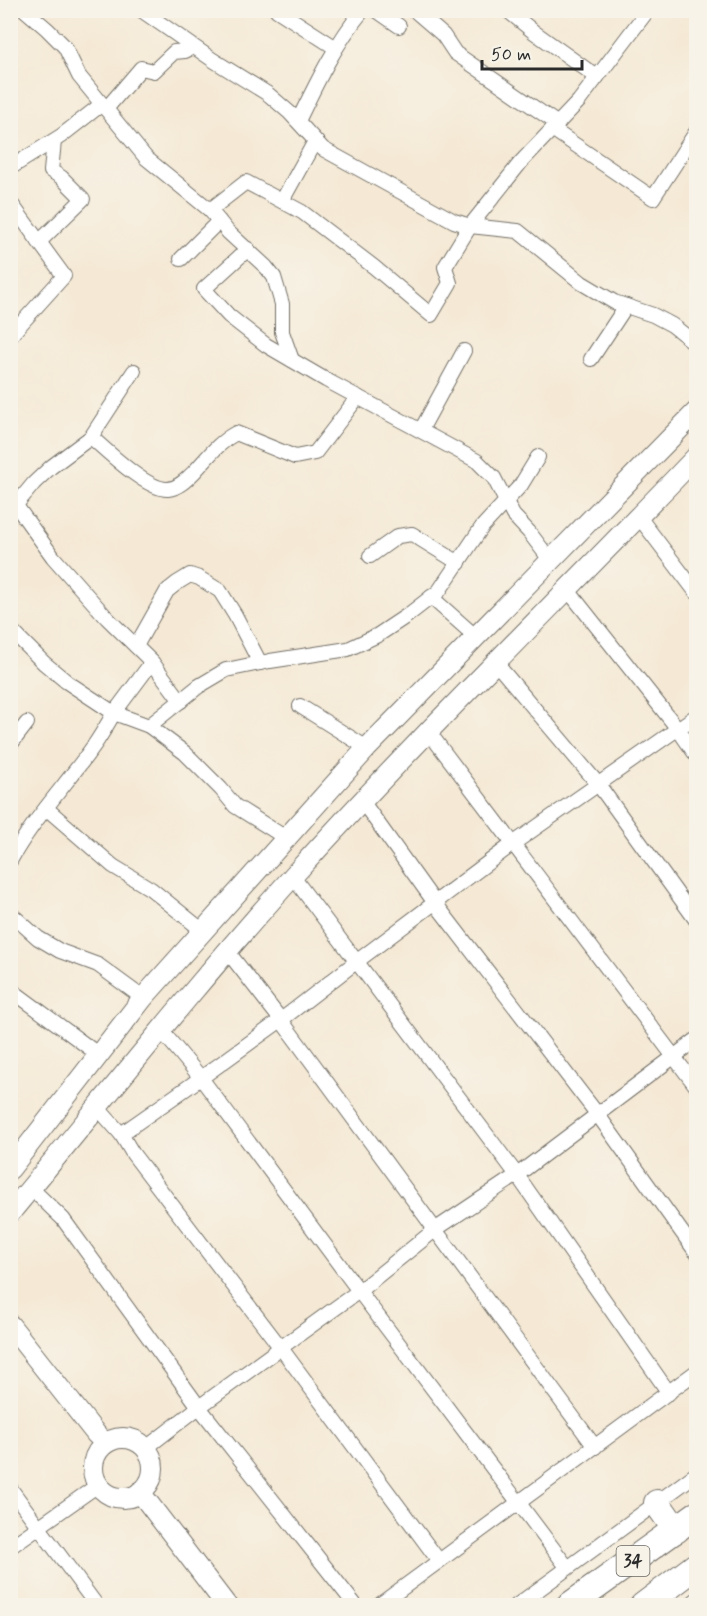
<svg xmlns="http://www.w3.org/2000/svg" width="707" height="1616" font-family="Mynerve,sans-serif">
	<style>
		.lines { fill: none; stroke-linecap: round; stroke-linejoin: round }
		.street-casing { stroke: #726e66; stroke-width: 16 }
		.secondary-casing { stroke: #726e66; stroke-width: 22 }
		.highway-casing { stroke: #726e66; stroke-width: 28 }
		.street { stroke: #fff; stroke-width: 14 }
		.secondary { stroke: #fff; stroke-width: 20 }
		.highway { stroke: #fff; stroke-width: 26 }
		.labels { text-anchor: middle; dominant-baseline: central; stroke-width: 6; stroke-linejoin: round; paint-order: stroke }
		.shield { fill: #f7f3e8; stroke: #686764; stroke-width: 1.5 }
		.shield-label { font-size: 18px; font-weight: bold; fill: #2b2b2b }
	</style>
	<rect width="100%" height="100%" fill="#f7f3e8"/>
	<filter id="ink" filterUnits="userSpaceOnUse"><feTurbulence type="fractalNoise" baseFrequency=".0167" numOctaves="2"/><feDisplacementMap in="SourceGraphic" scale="12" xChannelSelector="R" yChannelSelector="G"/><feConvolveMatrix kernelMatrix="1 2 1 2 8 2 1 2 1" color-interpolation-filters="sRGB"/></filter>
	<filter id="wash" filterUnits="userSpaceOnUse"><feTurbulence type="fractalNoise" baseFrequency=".008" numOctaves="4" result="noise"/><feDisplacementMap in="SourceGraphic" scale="24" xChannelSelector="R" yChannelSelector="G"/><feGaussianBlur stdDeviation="1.35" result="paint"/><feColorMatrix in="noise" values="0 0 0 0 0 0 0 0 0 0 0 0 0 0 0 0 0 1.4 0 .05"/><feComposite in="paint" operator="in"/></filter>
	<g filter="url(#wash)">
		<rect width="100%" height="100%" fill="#f5e9d5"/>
	</g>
	<g filter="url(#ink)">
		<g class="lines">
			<defs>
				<g id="street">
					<path d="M25,10L47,29L65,47L79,76L146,158L210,210L228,232L266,267L274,277L282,304V332L292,360"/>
					<path d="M141,10L213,60L268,94L290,113L323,149L454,221L470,226L518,231L582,283L614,302L653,315L672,325L696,344"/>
					<path d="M277,10L336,48"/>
					<path d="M376,10L399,26"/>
					<path d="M414,10L443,35L455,53L558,124"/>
					<path d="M507,10L534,32L597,77"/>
					<path d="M106,109L141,68L154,71L174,52L185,51L193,47"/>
					<path d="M298,121C317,82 335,44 363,10"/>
					<path d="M552,129L653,198L696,132"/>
					<path d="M10,168L61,136L102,104"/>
					<path d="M282,201L315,141"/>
					<path d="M10,202L64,276L10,336"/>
					<path d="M210,210L246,182L302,212L374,267L431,315L450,283L445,267L470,226L521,162L579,101L648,10"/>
					<path d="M39,242L83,199L61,177L51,171L54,141"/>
					<path d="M248,249L204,289L229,316L266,345L326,380L477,461L494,478L513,515L529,532L551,561"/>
					<path d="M181,259L219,221"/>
					<path d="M591,359L626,306"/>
					<path d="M421,430L464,351"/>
					<path d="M91,437L134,371"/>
					<path d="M12,500L53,557L107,618L152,662L181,701"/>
					<path d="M10,512L34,483L51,467L91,437C107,451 147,490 168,489C179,488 188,478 195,471C208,457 219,442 236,433L295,457L315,453L358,397"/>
					<path d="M639,517L696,592"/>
					<path d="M370,556L398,536L412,534L459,563"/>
					<path d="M567,589L678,729L696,755"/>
					<path d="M431,597L476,637"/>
					<path d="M10,629L44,663L67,682L114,713L152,662"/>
					<path d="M136,646L167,591L177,583L190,575L199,578L220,591L235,615L260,663"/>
					<path d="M495,662L598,784L696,920"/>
					<path d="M300,706L367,748"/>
					<path d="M149,726L185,753L221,789L235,806L286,838"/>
					<path d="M428,731L696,1086"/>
					<path d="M10,745L27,723"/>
					<path d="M362,801L435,903L598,1115L696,1252"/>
					<path d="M46,808L113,866L151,889L203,931"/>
					<path d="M10,861C33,819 67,784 95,744C102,734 108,723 114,713L149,726L199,686L226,670L270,661L348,649L378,635L408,615L439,591L482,527L521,485L538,457"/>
					<path d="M293,877L517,1175L669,1393"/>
					<path d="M10,913L38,938L60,951L98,965L143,998"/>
					<path d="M228,952L281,1020L595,1447"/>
					<path d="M10,989L99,1055"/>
					<path d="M161,1030L201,1078L359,1291L567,1567"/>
					<path d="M97,1107L121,1134L133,1154L281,1348L439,1561"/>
					<path d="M121,1134L201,1078L281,1020L356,962L514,843L696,716"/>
					<path d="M31,1188L63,1219L199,1407L356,1606"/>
					<path d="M146,1448L199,1407L359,1291L436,1229L517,1175L696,1040"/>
					<path d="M10,1488L97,1606"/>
					<path d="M10,1547L98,1485"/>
					<path d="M378,1606L696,1372"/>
					<path d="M516,1606L696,1474"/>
					<path d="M689,1606L696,1600"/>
				</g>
				<g id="secondary">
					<path d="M10,1169L143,998L367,748L696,412"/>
					<path d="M10,1213C104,1100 196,984 294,875C424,731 563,596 696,457"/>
					<path d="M10,1325L96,1434L105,1443"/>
					<circle cx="123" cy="1468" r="30"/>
					<path d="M140,1492L227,1606"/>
				</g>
				<g id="highway">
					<path d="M657,1503L676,1530"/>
					<path d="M569,1606L696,1515"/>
					<path d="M643,1606L696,1566"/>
				</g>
			</defs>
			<use href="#street" class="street-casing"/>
			<use href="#secondary" class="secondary-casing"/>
			<use href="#highway" class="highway-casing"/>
			<use href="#street" class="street"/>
			<use href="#secondary" class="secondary"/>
			<use href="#highway" class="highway"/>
		</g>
	</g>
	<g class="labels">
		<rect class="shield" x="616.5" y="1546" width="33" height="30" rx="4.5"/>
		<g class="shield-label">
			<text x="633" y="1561">34</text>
		</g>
	</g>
	<rect width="707" height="1616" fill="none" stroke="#f7f3e8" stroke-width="36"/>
	<path d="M482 60v9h100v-9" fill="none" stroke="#2b2b2b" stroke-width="3"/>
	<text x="491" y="60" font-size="18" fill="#2b2b2b" stroke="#f7f3e8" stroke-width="4.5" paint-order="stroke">50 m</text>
</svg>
